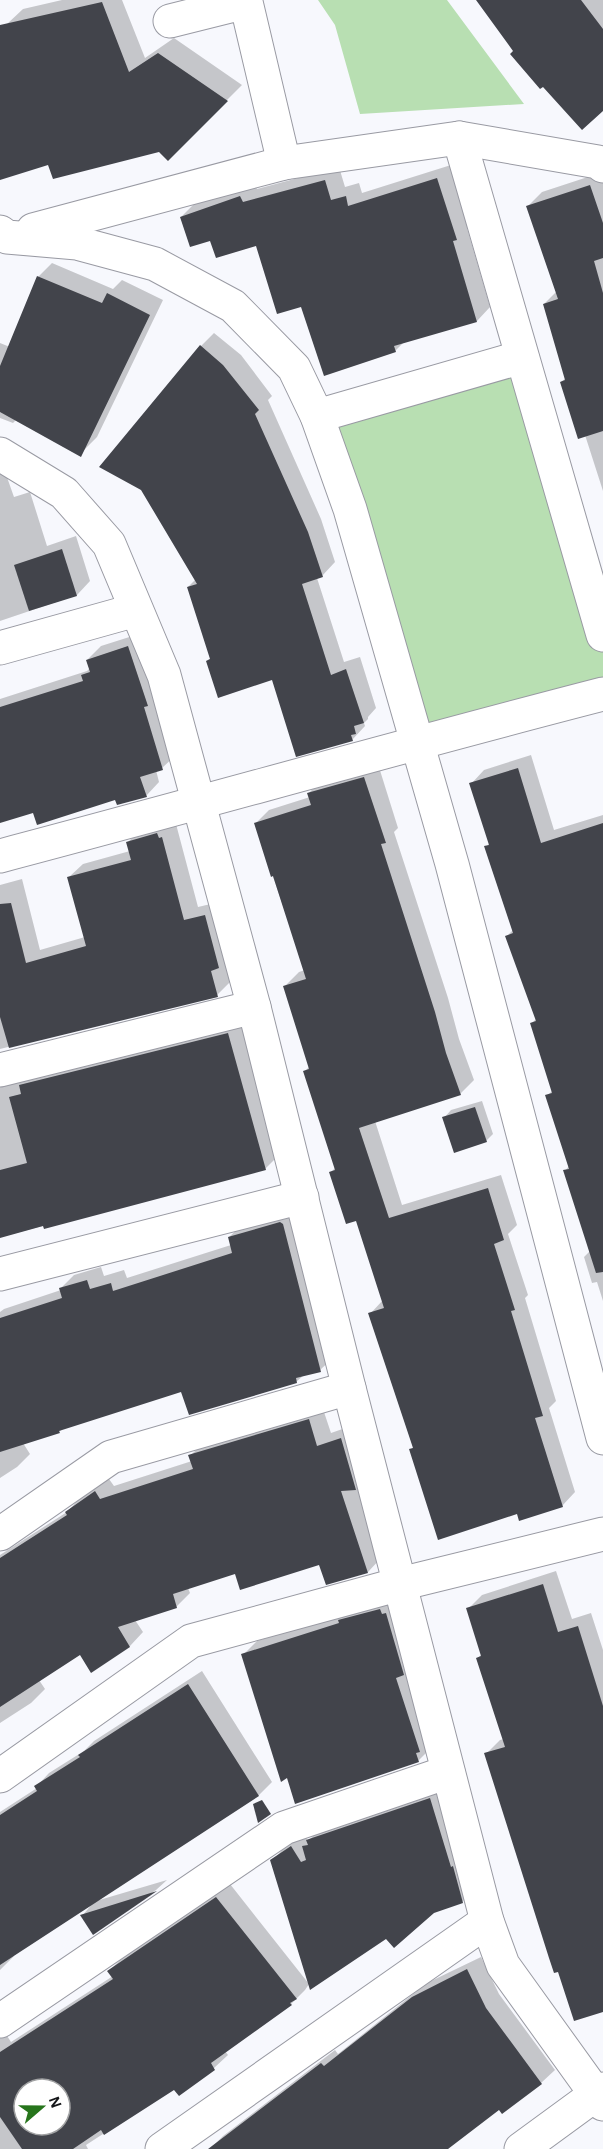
<svg xmlns="http://www.w3.org/2000/svg" width="603" height="2149" font-family="'Alegreya Sans',sans-serif">
	<style>
		.green { fill: #b8dfb2 }
		.shadow { fill: #0003; fill-rule: evenodd }
		.building { fill: #42444b; fill-rule: evenodd }
		.lines { fill: none; stroke-linecap: round; stroke-linejoin: round }
		.minor-casing { stroke: #999aa3; stroke-width: 35 }
		.minor { stroke: #fff; stroke-width: 33 }
	</style>
	<rect width="100%" height="100%" fill="#f7f8fd"/>
	<g class="green">
		<path d="M318,0H447L524,104L360,114L335,25Z"/>
		<path d="M522,357L603,635V694L417,742L317,416Z"/>
	</g>
	<g class="shadow">
		<path d="M62,0H122L145,58L174,38L242,85L168,159L160,150L49,163L0,178V101L7,24L23,9Z"/>
		<path d="M478,0H603V109L515,51Z"/>
		<path d="M451,165L470,225L467,228L490,307L477,321L404,342L395,351L302,305L257,244L211,239L181,217L195,203L254,183L257,189L339,167L345,187L359,183L362,193Z"/>
		<path d="M603,172V491L585,435L561,382L566,378L544,304L557,291L528,206L542,192Z"/>
		<path d="M52,263L113,289L122,280L163,300L97,437L83,451L17,419L13,423L0,418V343L10,347L38,277Z"/>
		<path d="M214,333L241,355L272,396L268,400L321,519L335,562L322,576L317,578L344,662L360,657L376,708L368,717V719L364,723L365,726L352,740L273,678L207,661L211,658L188,587L196,579L201,346Z"/>
		<path d="M3,466L14,497L30,492L47,546L76,536L90,581L77,595L0,621V467Z"/>
		<path d="M142,633L176,755L162,768L156,770L159,782L146,796L116,798L34,811L0,822V699L87,671L90,668L87,660L101,646Z"/>
		<path d="M531,755L554,830L603,815V1301L597,1282L592,1283L584,1257L590,1251L565,1171L569,1166L547,1096L553,1090L532,1023L537,1018L507,936L513,930L486,847L490,843L471,784L484,770Z"/>
		<path d="M378,764L398,828L394,832L448,998L459,1039L474,1080L460,1094L375,1121L402,1205L501,1175L517,1225L508,1234L528,1295L525,1298L556,1401L549,1408L575,1492L562,1506L518,1512L411,1450L414,1446L370,1314L383,1300L357,1219L331,1172L336,1167L305,1071L310,1066L285,986L299,972L305,970L255,824L269,810L310,797L309,793L322,779Z"/>
		<path d="M176,824L198,907L219,902L231,981L217,995L0,1049V885L22,879L40,950L85,937L69,877L83,864L130,851L128,842L142,828Z"/>
		<path d="M242,1020L279,1155L265,1169L0,1237V1069Z"/>
		<path d="M482,1101L493,1134L486,1141L444,1118L451,1110Z"/>
		<path d="M294,1209L334,1357L320,1370L304,1375L296,1382L182,1390L63,1428L59,1432L23,1443L30,1454L17,1467L0,1478V1312L4,1309L61,1290L60,1289L74,1275L101,1267L104,1276L124,1270L127,1278L231,1245L229,1237L243,1224Z"/>
		<path d="M322,1406L331,1433L354,1425L368,1472L357,1483L381,1558L368,1572L320,1563L236,1572L188,1588L190,1593L176,1607L135,1620L143,1632L130,1646L92,1670L81,1653L39,1680L45,1689L31,1703L0,1723V1555L67,1512L80,1498L109,1479L114,1486L192,1461L190,1456L204,1442Z"/>
		<path d="M556,1571L572,1619L591,1613L603,1650V1956L486,1754L500,1740L504,1739L478,1658L482,1654L468,1609L482,1595Z"/>
		<path d="M394,1596L432,1747L418,1761L243,1655L257,1641Z"/>
		<path d="M202,1671L272,1782L259,1795L96,1901L167,1880L156,1890L93,1933L82,1916L93,1903L13,1954L14,1956L0,1970V1812L37,1788L36,1787L49,1773L84,1751L94,1741Z"/>
		<path d="M442,1786L475,1889L462,1902L434,1911L386,1937L272,1861L284,1848L304,1834L308,1841L321,1828Z"/>
		<path d="M230,1884L309,1984L305,1990L291,2004L225,2051L228,2055L214,2068L179,2094L174,2088L86,2145L88,2149H0V2025L11,2042L113,1976L109,1971L123,1957ZM24,2089H60V2125H24Z"/>
		<path d="M481,1957L499,1994L555,2070L541,2083L499,2108L445,2149H210L223,2136L335,2050L338,2054L427,1983Z"/>
	</g>
	<g class="building">
		<path d="M476,0H581L603,29V111L582,130L543,87L540,89L510,54L513,51Z"/>
		<path d="M102,2L129,72L158,53L228,101L168,161L159,152L53,179L48,165L0,180V25Z"/>
		<path d="M437,178L457,240L453,241L477,322L394,346L396,352L324,376L301,307L277,314L256,246L216,258L210,241L190,247L180,217L240,196L243,202L325,180L331,200L346,196L348,206Z"/>
		<path d="M590,185L603,223V258L594,261L603,293V431L578,439L560,382L565,380L543,304L558,299L526,206Z"/>
		<path d="M37,276L102,303L107,293L150,315L81,457L0,412V366Z"/>
		<path d="M200,345L223,365L259,410L255,414L308,532L323,577L302,584L331,675L346,669L364,723L354,726L356,734L351,735L353,741L296,757L272,680L218,698L206,661L210,659L187,587L197,584L141,490L99,467Z"/>
		<path d="M62,549L77,596L29,611L14,565Z"/>
		<path d="M128,646L148,706L144,707L163,770L140,777L147,797L117,805L115,800L37,825L33,813L0,823V707L83,681L81,675L90,672L86,660Z"/>
		<path d="M518,768L541,843L603,823V1272L596,1273L563,1170L569,1169L545,1095L552,1093L530,1023L536,1021L505,936L513,933L484,846L489,845L469,783Z"/>
		<path d="M364,777L386,843L381,844L435,1012L446,1053L461,1095L359,1128L389,1218L488,1188L504,1240L494,1244L515,1310L511,1311L543,1416L535,1418L563,1507L519,1521L517,1514L438,1540L409,1449L413,1448L368,1313L384,1308L356,1221L346,1224L329,1172L335,1170L303,1071L309,1069L283,986L306,979L273,876L271,877L254,823L311,805L307,793Z"/>
		<path d="M157,833L159,838L162,837L184,920L205,915L219,968L211,971L218,997L9,1048L0,1017V904L11,903L26,963L86,946L67,877L131,860L126,842Z"/>
		<path d="M228,1033L266,1170L44,1229L43,1226L0,1238V1170L27,1163L9,1097L21,1094L19,1085Z"/>
		<path d="M475,1107L487,1142L454,1153L442,1117Z"/>
		<path d="M280,1222L283,1224L321,1372L296,1378L297,1383L189,1415L181,1392L59,1431L60,1433L0,1452V1318L62,1298L59,1288L87,1280L90,1289L111,1283L113,1291L232,1253L228,1237Z"/>
		<path d="M309,1419L317,1446L341,1438L356,1490L341,1491L368,1573L326,1585L319,1565L240,1590L235,1574L173,1594L177,1608L118,1627L130,1647L91,1673L80,1655L0,1707V1558L67,1515L65,1512L95,1491L100,1499L193,1469L188,1455Z"/>
		<path d="M543,1584L558,1632L578,1626L603,1706V2012L574,2021L558,1972L554,1973L549,1958L484,1753L505,1747L476,1658L481,1656L466,1608Z"/>
		<path d="M380,1609L382,1614L386,1613L404,1675L396,1678L420,1752L416,1753L419,1762L295,1804L287,1778L281,1782L241,1654L339,1623L338,1620Z"/>
		<path d="M188,1684L259,1796L0,1965V1815L37,1791L34,1786L80,1757L78,1755Z"/>
		<path d="M430,1798L451,1867L453,1866L463,1903L434,1913L394,1948L386,1939L310,1990L270,1860L291,1846L301,1862L306,1860L302,1846L308,1845L306,1840Z"/>
		<path d="M262,1800L271,1814L258,1823L253,1804Z"/>
		<path d="M157,1891L93,1935L80,1915Z"/>
		<path d="M216,1897L297,1999L290,2003L292,2005L211,2063L215,2070L179,2096L174,2090L104,2135L101,2130L73,2149H22L0,2117V2052L113,1979L107,1971ZM24,2089H60V2125H24Z"/>
		<path d="M467,1969L486,2008L542,2084L502,2114L499,2110L448,2149H208L321,2063L324,2066L412,1997Z"/>
	</g>
	<g class="lines">
		<defs>
			<g id="minor">
				<path d="M170,21L246,2L284,163"/>
				<path d="M459,138L603,635"/>
				<path d="M33,230L284,163L459,138L598,162L603,166"/>
				<path d="M0,232L7,237L77,243L155,264L233,306L294,368L317,416L350,509L452,864L603,1438"/>
				<path d="M317,416L522,357"/>
				<path d="M0,454L64,493L109,544L164,675L254,1007L349,1388L487,1921L503,1965L603,2104"/>
				<path d="M0,648L136,610"/>
				<path d="M0,856C201,803 401,746 603,694"/>
				<path d="M0,1070L254,1007"/>
				<path d="M0,1274L302,1197"/>
				<path d="M0,1534L111,1457L349,1388"/>
				<path d="M0,1776L191,1641L400,1584L603,1534"/>
				<path d="M0,2021L284,1828L448,1772"/>
				<path d="M162,2149L487,1921"/>
				<path d="M521,2149L603,2089"/>
			</g>
		</defs>
		<use href="#minor" class="minor-casing"/>
		<use href="#minor" class="minor"/>
	</g>
	<g transform="translate(42 2107) rotate(70)"><circle r="28" fill="#ffffff" stroke="#a1a2a3" stroke-width="1.5"/>
	<path d="M0-4.5L10 22L0 15L-10 22Z" fill="#27751c"/>
	<text y="-9" font-size="16" font-weight="bold" text-anchor="middle" fill="#151619">N</text>
	</g>
</svg>
